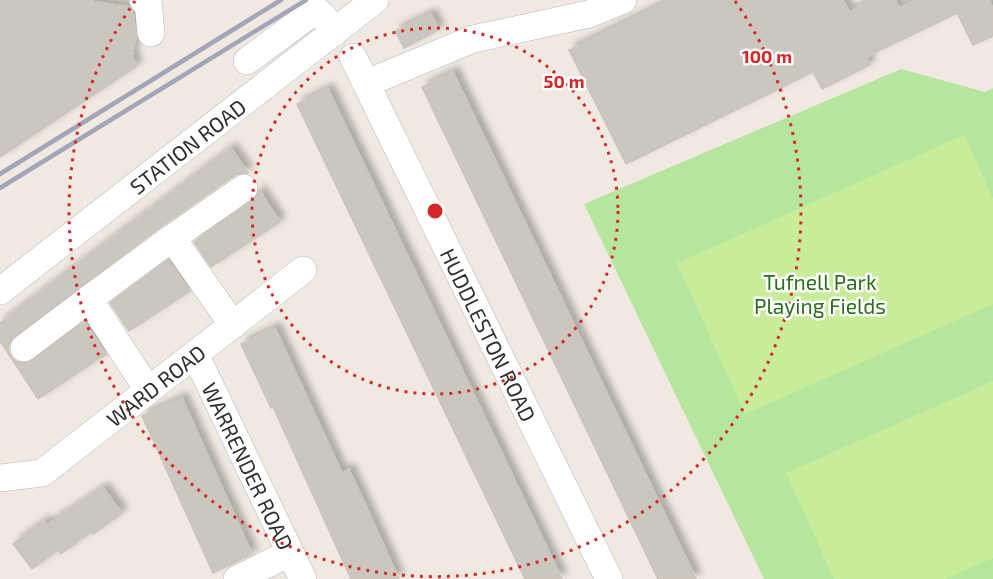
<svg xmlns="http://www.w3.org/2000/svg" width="993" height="579" font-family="'Exo 2',sans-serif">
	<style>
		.green { fill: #b6e59e }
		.pitch { fill: #c9ec9a }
		.building { fill: #cbc7bf; stroke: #cbc5ba; stroke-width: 1.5; filter: url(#shadow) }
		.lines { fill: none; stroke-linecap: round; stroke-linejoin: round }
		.minor-casing { stroke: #b4b7c1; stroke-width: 28 }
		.minor { stroke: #fff; stroke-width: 27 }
		.rail { stroke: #a3a6b8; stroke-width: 4.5 }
		.ring { fill: none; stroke: #d62828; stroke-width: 3; stroke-dasharray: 3 6 }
		.labels { text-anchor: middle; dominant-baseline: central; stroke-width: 5; stroke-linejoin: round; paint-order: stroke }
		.street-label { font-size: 21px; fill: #2e2e2e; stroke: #fff }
		.park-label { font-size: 21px; fill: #2c6e1b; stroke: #fff }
		.centre { fill: #d62828; stroke: #fff; stroke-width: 3 }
		.ring-label { font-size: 18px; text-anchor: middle; font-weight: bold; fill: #d62828; stroke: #fff; stroke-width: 5; stroke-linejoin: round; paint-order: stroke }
	</style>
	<defs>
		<filter id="shadow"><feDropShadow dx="5.5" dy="-5.5" stdDeviation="3" flood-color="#0004"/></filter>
	</defs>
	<rect width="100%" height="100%" fill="#efe9e1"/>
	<path class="green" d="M901,69L985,92L993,88V579H764L584,204Z"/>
	<g class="pitch">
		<path d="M964,135L993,199V304L745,414L677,263Z"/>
		<path d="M993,381V558L945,579H834L786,473Z"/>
	</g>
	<g class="building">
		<path d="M0,0H83L129,7L133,12L136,36L132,56L137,66L0,157Z"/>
		<path d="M671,0H843L849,12L871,0H895L899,8L916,0H989L993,9V36L973,45L957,13L866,57L870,65L822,89L813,72L626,164L569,50Z"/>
		<path d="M431,14L439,30L404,48L395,31Z"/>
		<path d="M453,72L696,579H658L422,87Z"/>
		<path d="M328,89L562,579H525L297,104Z"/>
		<path d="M231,148L248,173L235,175L163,225L10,341L8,349L11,357L17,362L26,363L85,322L106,354L38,399L0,341V323Z"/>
		<path d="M259,190L280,222L211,267L194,242L253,201Z"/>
		<path d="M168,260L190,291L129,331L110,303Z"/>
		<path d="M275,328L342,473L349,469L399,579H351L273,407L271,408L241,344Z"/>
		<path d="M182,398L252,554L213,573L142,416Z"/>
		<path d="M103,488L122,513L93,534L91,532L61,554L58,550L32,569L13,544L44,521L47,525Z"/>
	</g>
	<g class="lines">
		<defs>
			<g id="minor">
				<path d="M143,0L148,1L151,33"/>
				<path id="s1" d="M353,57L609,579"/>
				<path d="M247,61L316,10L324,17L334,33"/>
				<path d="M367,83L473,39L589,14L623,0"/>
				<path id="s2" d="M0,291L375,0"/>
				<path d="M89,299L172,238"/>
				<path d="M233,325L172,238L244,188"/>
				<path d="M24,348L89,299L148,390"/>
				<path id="s3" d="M195,354L303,579"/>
				<path id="s4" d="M0,478L42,473L303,270"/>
				<path d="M237,579L290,553"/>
			</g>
		</defs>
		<use href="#minor" class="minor-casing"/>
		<use href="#minor" class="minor"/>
		<g class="rail">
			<path d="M0,174L281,0"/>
			<path d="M0,188L306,0"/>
		</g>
	</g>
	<g class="ring">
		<circle cx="435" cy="211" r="183"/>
		<path d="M735 1A366 366 0 1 1 135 1"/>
	</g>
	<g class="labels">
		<g class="street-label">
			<text stroke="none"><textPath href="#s2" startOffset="237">STATION ROAD</textPath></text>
			<text stroke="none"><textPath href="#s1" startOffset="309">HUDDLESTON ROAD</textPath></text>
			<text stroke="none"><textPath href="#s4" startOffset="186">WARD ROAD</textPath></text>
			<text stroke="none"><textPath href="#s3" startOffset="124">WARRENDER ROAD</textPath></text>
		</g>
		<g class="park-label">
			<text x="820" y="281">Tufnell Park<tspan x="820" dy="24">Playing Fields</tspan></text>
		</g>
	</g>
	<circle cx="435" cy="211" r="9" class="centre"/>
	<g class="ring-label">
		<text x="767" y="63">100 m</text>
		<text x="564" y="88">50 m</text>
	</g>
</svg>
